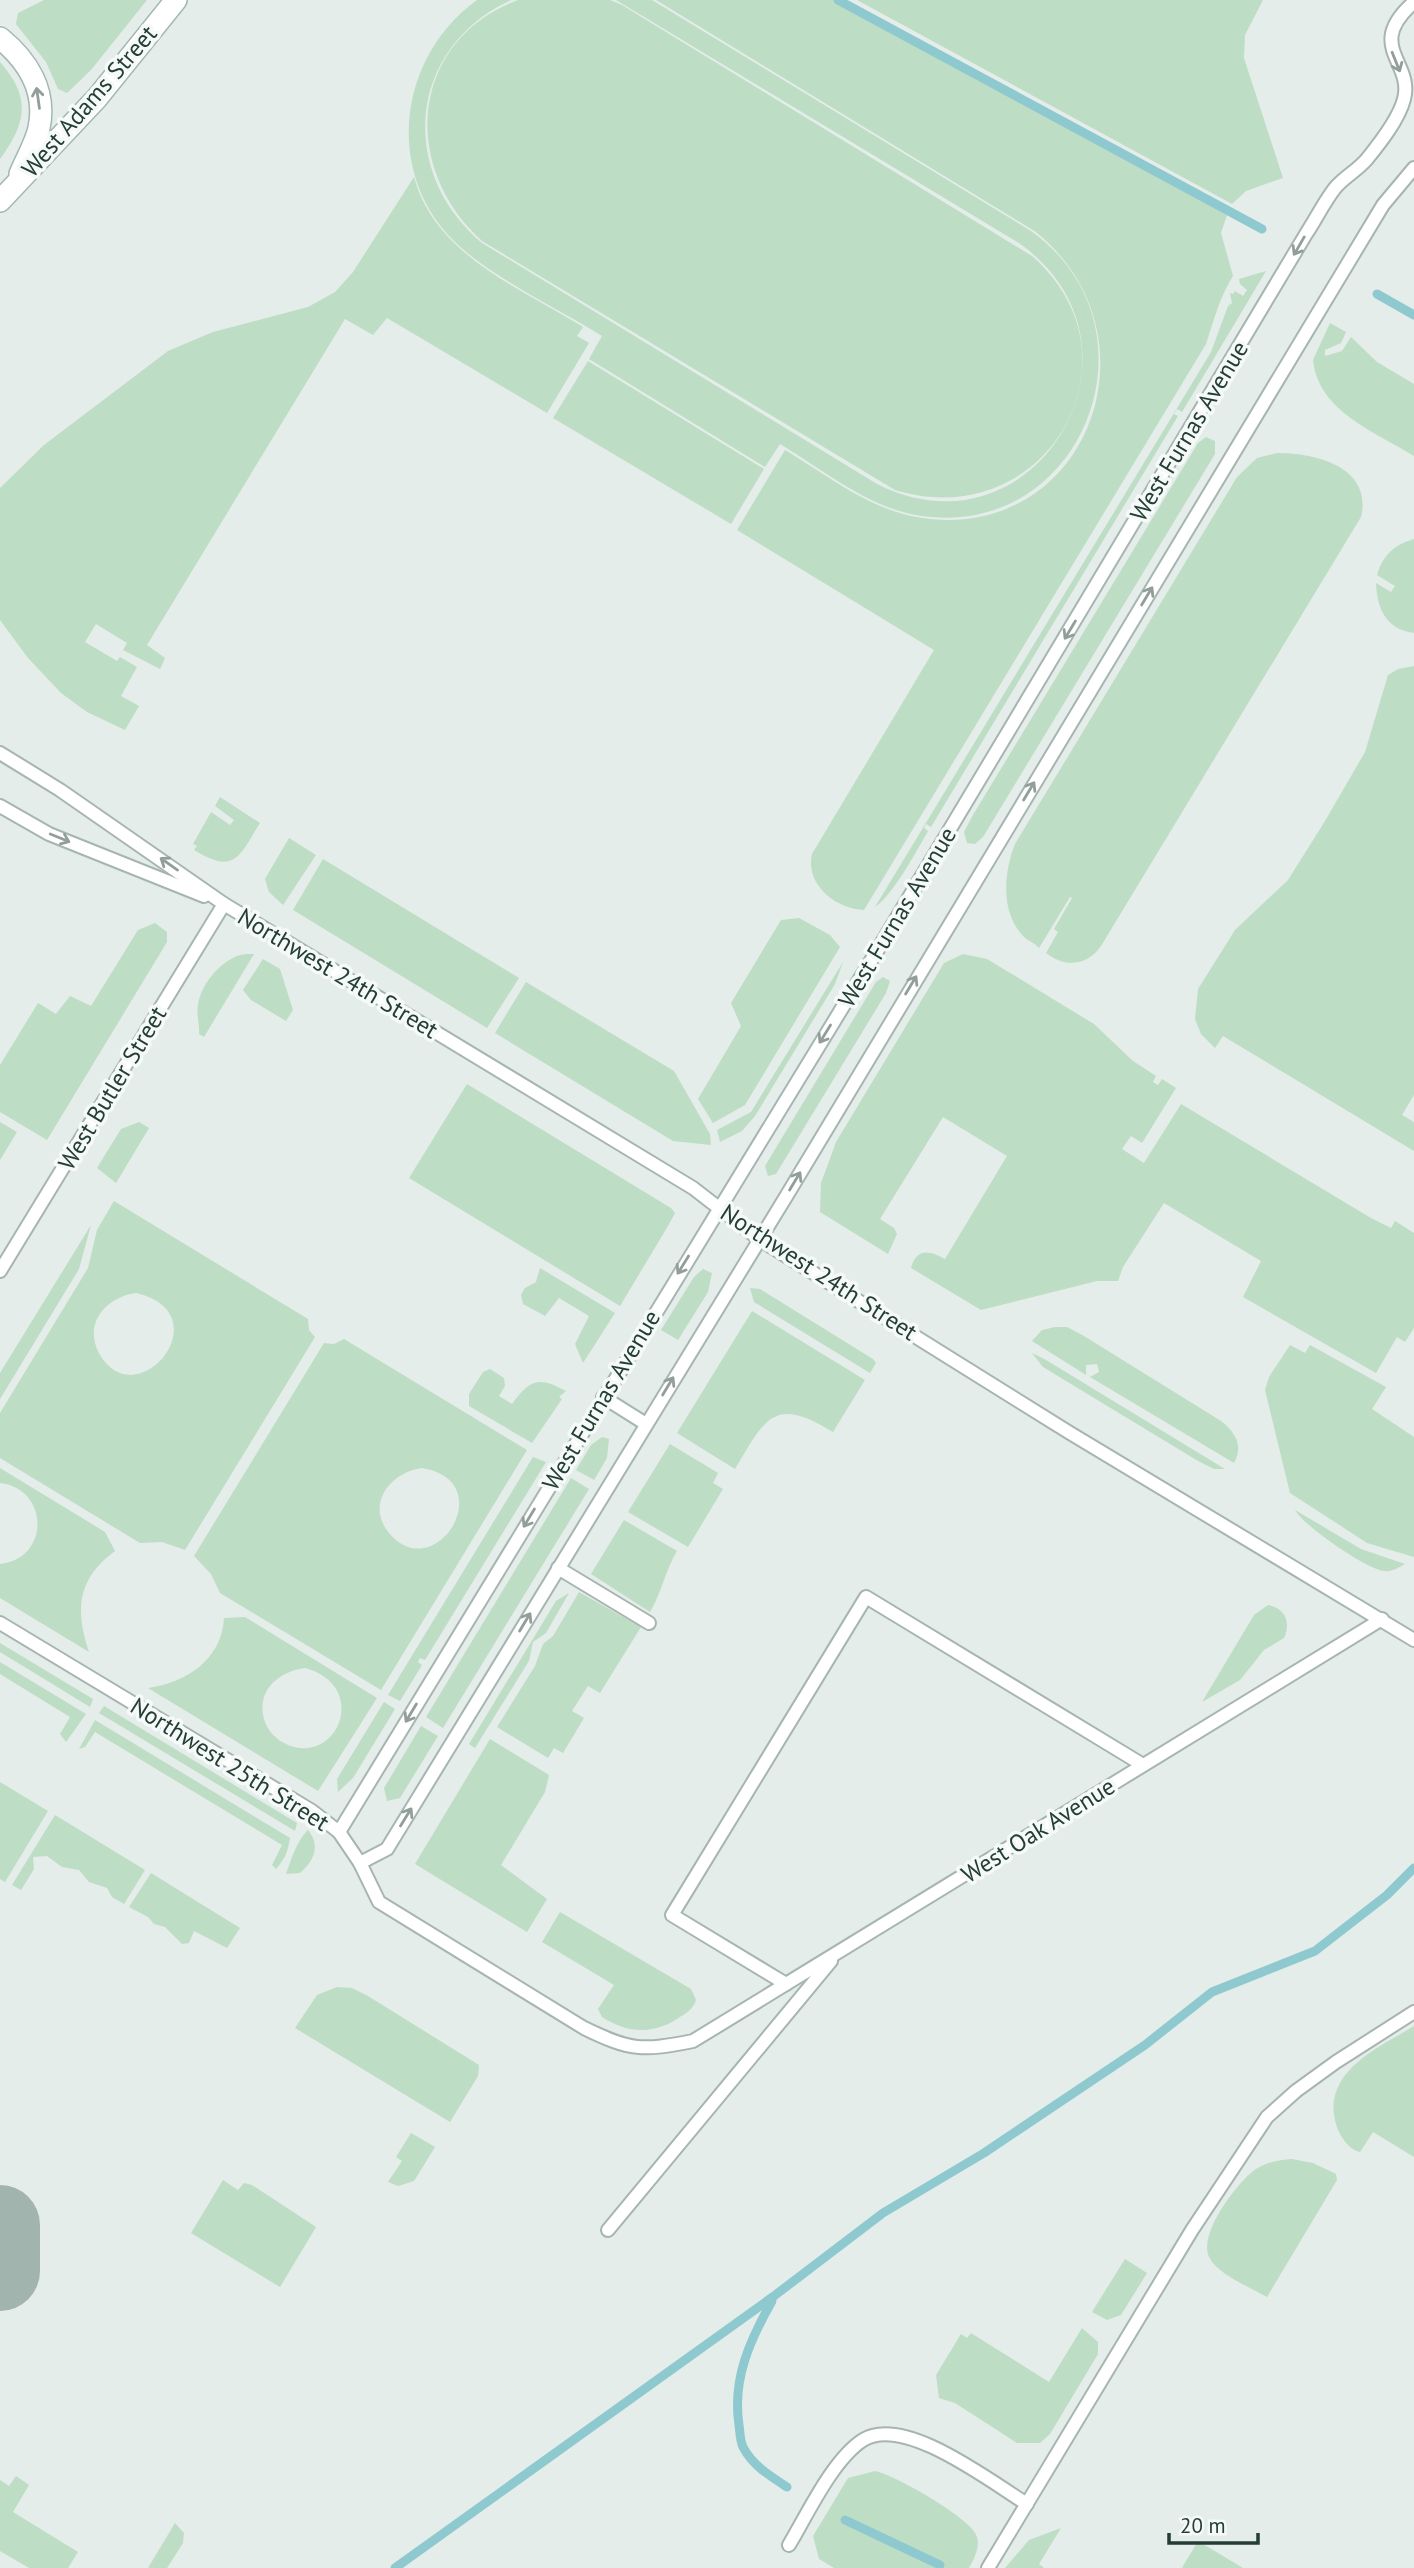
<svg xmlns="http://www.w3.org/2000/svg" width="1414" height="2568" font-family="'PT Sans',sans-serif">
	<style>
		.green { fill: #beddc5; fill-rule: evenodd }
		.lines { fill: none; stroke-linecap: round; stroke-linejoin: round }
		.stream { stroke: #8ec9d0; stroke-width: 9 }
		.taxiway { stroke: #a1b4ad; stroke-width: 80 }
		.service-casing { stroke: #a7b5b0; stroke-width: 16 }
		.secondary-casing { stroke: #a3b8b0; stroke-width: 24 }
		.service { stroke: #fff; stroke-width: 12 }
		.secondary { stroke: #fff; stroke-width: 21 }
		.oneway { stroke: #929e9a }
		.labels { text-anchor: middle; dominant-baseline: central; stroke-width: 7; stroke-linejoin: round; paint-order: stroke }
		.street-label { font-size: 24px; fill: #243e36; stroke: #f5f9f7 }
	</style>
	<rect width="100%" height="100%" fill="#e4ede9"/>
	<g class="green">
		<path d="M44,0H147L91,70L67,93L58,89L46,62L16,24L18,13Z"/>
		<path d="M477,0H511C408,47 397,172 482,243L877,484C1035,564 1165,347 1019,243L616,0H652L1031,231C1167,328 1082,544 916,515C866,506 822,469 780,444L765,467L589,359L602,336C559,309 489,276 454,241C384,172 398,57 477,0Z"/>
		<path d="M518,0H610L622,5L1032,256C1149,358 1045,536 895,490L482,241C400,168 409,40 518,0Z"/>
		<path d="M656,0H838L1227,215L1221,233L1233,276C1220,296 1214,320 1206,344L864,910C835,909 805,884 812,854L934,650L737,530L785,450C827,475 871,511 922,518C1088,542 1164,336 1036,232Z"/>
		<path d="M857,0H1263L1245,35L1244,58L1283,178L1246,191L1232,204Z"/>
		<path d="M0,62C31,97 27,122 0,159Z"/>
		<path d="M414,177C435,255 520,288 583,327L577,336L589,343L547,413L387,318L373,335L345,319L147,645L165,658L160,669L123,650L127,643L96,624L85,642L117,661L120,657L137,667L121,696L139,706L125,730L87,712L61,693L28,658L0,620V488L44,445L168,351L213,332L308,307L335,292L353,272Z"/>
		<path d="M1266,271L1182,412L1177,409L1174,414L1178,416L931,827L926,824L924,828L928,831C919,847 891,898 875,907L1211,352L1228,306L1232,303L1230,293L1233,294L1235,291L1243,296L1247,290L1240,284L1239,279Z"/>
		<path d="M1330,323L1346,332L1341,343L1325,350V356L1342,351L1351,337L1377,362L1414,384V456C1375,432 1318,411 1313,360Z"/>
		<path d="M588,361L764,469L731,524L553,418Z"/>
		<path d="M1206,437L1215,441V454L983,837L975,844L967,843L964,832L973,815L1198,443Z"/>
		<path d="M1277,453C1316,453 1373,467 1361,517L1101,946C1087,966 1065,968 1046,953L1058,932L1054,929L1072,898L1070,897L1039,948C1034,942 1028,941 1023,936C1000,911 1004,872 1015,844L1237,477L1257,458Z"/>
		<path d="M1414,539V633C1386,629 1377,609 1376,583L1391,592L1395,586L1377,575C1382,556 1395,544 1414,539Z"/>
		<path d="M1414,666V1095L1402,1115L1414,1122V1151L1223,1036L1215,1048L1201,1034L1195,1019L1198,989L1235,930L1288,880L1325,821L1365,752L1388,675L1398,669Z"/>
		<path d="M220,797L260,823C239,857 235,875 194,850L197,846L193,844L211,812L230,825L234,820L215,806Z"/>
		<path d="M289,838L316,855L283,905L269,892L265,879Z"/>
		<path d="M323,859L519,978L487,1028L293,910Z"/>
		<path d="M799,918L830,935L840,947L745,1105L713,1123L698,1099L741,1026L731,1003L781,920Z"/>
		<path d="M155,923L167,932V942L47,1140L0,1112V1065L38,1003L56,1014L70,996L91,1006L138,930Z"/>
		<path d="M246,954H254L204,1037L199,1034C200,1024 196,1015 198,1005C201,983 224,956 246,954Z"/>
		<path d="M963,954L987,959L1094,1024L1133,1061L1156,1076L1153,1082L1158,1085L1162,1079L1176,1088L1142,1143L1131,1136L1122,1149L1144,1163L1181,1104L1371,1218L1391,1228L1395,1221L1414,1233V1328L1405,1342L1397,1337L1376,1373L1243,1297L1261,1261L1164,1203L1123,1267L1118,1281H1097L981,1310L911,1268C917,1247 930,1251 945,1259L1007,1156L943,1117L880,1219L894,1228L897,1234L888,1254L820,1212L821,1183L836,1142L944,963Z"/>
		<path d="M263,959L280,969L293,1010L286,1021L251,1000L243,990Z"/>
		<path d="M843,962L835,984L755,1116L742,1131L720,1142L717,1130L751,1112Z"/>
		<path d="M883,977L890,981L886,993L776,1174L768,1176L765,1166L876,982Z"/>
		<path d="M526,982L674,1071L710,1134L711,1145L673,1141L495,1033Z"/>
		<path d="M467,1084L671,1208L675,1213L668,1226L620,1306L409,1178Z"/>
		<path d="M0,1122L17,1132L0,1160Z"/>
		<path d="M139,1122L149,1128L116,1183L97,1168L121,1129Z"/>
		<path d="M114,1201L308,1319L309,1330L315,1337L185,1550L162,1542L140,1543L0,1458V1413L88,1268L97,1230ZM136,1293C223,1313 138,1418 100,1355C82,1324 106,1297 136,1293Z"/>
		<path d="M91,1225L79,1269L0,1399V1373Z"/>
		<path d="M540,1268L615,1313L583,1363L575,1344L589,1316L559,1298L545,1316L523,1304L521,1295L525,1288L536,1282Z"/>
		<path d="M703,1269L712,1273L708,1292L678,1340L661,1330L694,1277Z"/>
		<path d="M750,1288L760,1289L873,1359L876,1363L870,1373L754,1302Z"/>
		<path d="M752,1311L865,1380L833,1432C774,1396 766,1417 735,1469L677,1433Z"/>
		<path d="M1055,1327H1067L1084,1336L1221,1421C1235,1432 1244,1446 1234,1463L1090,1377L1099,1372L1097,1364L1086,1365V1375L1032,1341L1042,1330Z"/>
		<path d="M344,1339L527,1450L381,1690L220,1593L211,1574L194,1556L324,1343L334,1344ZM422,1468C502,1481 435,1588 389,1533C365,1504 391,1472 422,1468Z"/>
		<path d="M1290,1345L1305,1353L1310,1345L1386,1387L1372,1409L1414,1437V1557L1367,1543L1290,1493L1265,1390L1269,1377Z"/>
		<path d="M1032,1353L1046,1360L1225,1469H1214L1198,1461L1043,1367Z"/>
		<path d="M490,1369L504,1378L505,1386L499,1396L512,1404C530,1379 539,1376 566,1391L559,1397L562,1399L532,1443L469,1406V1394L483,1372Z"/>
		<path d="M602,1437L609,1439L607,1458L594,1480L576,1470L591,1445Z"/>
		<path d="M670,1444L718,1473L713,1483L723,1489L688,1547L628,1512Z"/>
		<path d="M533,1457L546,1462L425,1660L420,1658L418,1662L422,1665L400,1701L388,1695Z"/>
		<path d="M0,1468L105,1532L115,1551C77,1579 75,1610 89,1652L0,1598V1564C50,1559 50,1489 0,1483Z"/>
		<path d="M571,1478L589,1489L443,1728L426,1717Z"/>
		<path d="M1295,1510L1361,1549L1405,1564C1398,1568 1392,1572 1384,1571C1366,1569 1304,1526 1295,1510Z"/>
		<path d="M624,1520L677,1551C665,1571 662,1592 650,1612L591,1574Z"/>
		<path d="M579,1592L641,1627L600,1693L588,1686L572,1711L584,1718L563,1753L554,1748L548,1758L497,1727L535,1666L543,1644L553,1636Z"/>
		<path d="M569,1593L546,1633L533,1642L529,1661L475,1748L469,1744L556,1601Z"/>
		<path d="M1268,1605C1286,1608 1291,1623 1284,1638L1264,1650L1240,1680L1202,1702L1254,1615Z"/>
		<path d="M245,1617L377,1698L318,1791L148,1688C185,1683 222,1660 224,1618ZM305,1668C372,1686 336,1770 284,1743C274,1738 267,1729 264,1719C256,1690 280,1671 305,1668Z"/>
		<path d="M0,1643L93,1699L90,1707L0,1652Z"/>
		<path d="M0,1662L86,1714L66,1742L60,1734L70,1717L0,1674Z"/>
		<path d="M384,1702L395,1709L353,1778L338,1792L337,1779Z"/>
		<path d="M104,1706L297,1823L295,1831L99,1713Z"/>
		<path d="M95,1720L290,1838C288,1851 285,1859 276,1869L272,1865L282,1845L95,1732L85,1747L79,1749Z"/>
		<path d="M421,1726L438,1736L400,1798L387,1801L384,1788Z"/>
		<path d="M490,1739L549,1775L545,1792L501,1865L547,1899L527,1932L415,1864Z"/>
		<path d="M0,1782L48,1811L5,1882L0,1879Z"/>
		<path d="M55,1815L145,1870L124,1904L112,1897L107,1888L89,1882L79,1870L62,1867L47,1856L33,1857L34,1869L21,1890L12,1885Z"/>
		<path d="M308,1830C321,1846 314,1861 300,1873L286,1874C291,1860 297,1840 308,1830Z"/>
		<path d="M151,1873L240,1928L227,1948L194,1931L189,1943L182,1944L165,1927L154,1924L148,1917L129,1907Z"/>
		<path d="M560,1912L691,1989L696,2000C693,2010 686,2013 677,2019C651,2035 627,2033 602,2017L598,2009L614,1985L542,1942Z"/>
		<path d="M337,1987L352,1988L368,1996L479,2065L478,2076L450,2122L295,2028L317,1995Z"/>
		<path d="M1414,2026V2157L1373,2132L1360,2152C1348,2149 1339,2135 1336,2124C1321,2072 1378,2048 1414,2026Z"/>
		<path d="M411,2133L435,2147L414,2181L398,2186L388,2182L402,2161L396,2157Z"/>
		<path d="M1292,2159L1313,2163L1336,2174L1337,2180L1267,2297C1250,2287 1218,2275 1209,2257C1198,2234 1237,2182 1256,2169C1267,2162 1279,2160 1292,2159Z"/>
		<path d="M223,2180L238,2190L244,2183L252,2185L316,2227L280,2287L191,2233Z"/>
		<path d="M1125,2259L1147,2273L1121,2315L1107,2320L1092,2312Z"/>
		<path d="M1082,2328L1098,2342V2354L1050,2434L1040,2443H1017L955,2403L939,2398L936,2375L961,2334L967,2338L971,2333L1049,2382Z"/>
		<path d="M875,2471C893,2474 973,2519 977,2537C980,2548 974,2559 969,2568H834L819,2559L813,2536L848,2478Z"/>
		<path d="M16,2476L29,2485L13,2512L78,2552L68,2568H29L0,2551V2480L9,2486Z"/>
		<path d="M175,2523L184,2533L183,2543L167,2568H148Z"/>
		<path d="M1061,2528L1039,2564L1044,2568H1005L1029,2540Z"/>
		<path d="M1198,2541L1243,2568H1182Z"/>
	</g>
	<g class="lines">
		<g class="stream">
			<path d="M838,0L1262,229"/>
			<path d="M1377,294L1414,315"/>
			<path d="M772,2301C750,2340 732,2379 739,2425C740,2432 740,2441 743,2447C752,2465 770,2476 787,2487"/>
			<path d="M845,2520L940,2565"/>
			<path d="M395,2568L774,2296L883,2213L984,2153L1145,2045L1212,1992L1315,1951L1387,1895L1414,1868"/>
		</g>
		<path class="taxiway" d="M0,2225V2271"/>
		<defs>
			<g id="service">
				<path d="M0,753L60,790L224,904L693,1188L759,1239L1070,1433L1414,1640"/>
				<path d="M0,806L49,834L204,896"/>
				<path d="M0,1271L224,904"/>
				<path d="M603,1397L646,1424"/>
				<path d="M558,1568L649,1623"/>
				<path d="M0,1623L312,1811L339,1832L360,1863L379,1902L584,2028C631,2051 642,2051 693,2041L1382,1619"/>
				<path d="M339,1832L880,946L1306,234C1316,219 1324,202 1335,188C1344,177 1358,170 1367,159C1380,143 1399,119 1404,99C1414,62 1364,46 1414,2"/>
				<path d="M360,1863L387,1849L787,1195L1383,205L1414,168"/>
				<path d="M786,1984L672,1915L866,1597L1143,1765"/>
				<path d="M608,2230L831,1961"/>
				<path d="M789,2545C807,2515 833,2459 863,2440C904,2414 991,2482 1027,2504"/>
				<path d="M988,2568L1192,2230L1267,2117L1296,2091L1336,2062L1414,2012"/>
			</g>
			<g id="secondary">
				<path d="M0,38C27,60 47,90 39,128C36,143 26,159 20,174"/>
				<path d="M0,201L97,98L176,0"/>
			</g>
		</defs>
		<use href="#service" class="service-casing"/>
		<use href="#secondary" class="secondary-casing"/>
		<use href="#service" class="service"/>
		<use href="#secondary" class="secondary"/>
	</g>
	<defs><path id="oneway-shaft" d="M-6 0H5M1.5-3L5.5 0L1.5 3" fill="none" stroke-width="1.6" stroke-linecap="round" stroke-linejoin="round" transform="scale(1.75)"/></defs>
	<g class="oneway">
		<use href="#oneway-shaft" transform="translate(1396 62) rotate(68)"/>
		<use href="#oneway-shaft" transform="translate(38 98) rotate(-98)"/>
		<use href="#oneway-shaft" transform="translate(1299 246) rotate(120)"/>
		<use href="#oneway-shaft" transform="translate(1147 596) rotate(-59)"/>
		<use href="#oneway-shaft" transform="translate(1070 630) rotate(121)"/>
		<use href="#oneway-shaft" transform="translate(1029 791) rotate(-59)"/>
		<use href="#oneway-shaft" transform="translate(60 838) rotate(22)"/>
		<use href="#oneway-shaft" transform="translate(169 864) rotate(-145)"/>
		<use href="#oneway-shaft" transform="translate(911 985) rotate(-59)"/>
		<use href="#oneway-shaft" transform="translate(825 1034) rotate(122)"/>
		<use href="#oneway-shaft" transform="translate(795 1181) rotate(-59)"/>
		<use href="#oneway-shaft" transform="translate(683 1265) rotate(122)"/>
		<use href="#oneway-shaft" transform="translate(668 1386) rotate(-59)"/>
		<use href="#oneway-shaft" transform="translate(529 1518) rotate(121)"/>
		<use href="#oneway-shaft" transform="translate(525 1622) rotate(-59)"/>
		<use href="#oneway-shaft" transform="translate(411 1713) rotate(121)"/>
		<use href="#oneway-shaft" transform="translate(406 1817) rotate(-58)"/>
	</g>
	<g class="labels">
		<g class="street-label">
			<text transform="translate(89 101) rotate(-49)">West Adams Street</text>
			<text transform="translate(1189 431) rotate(-59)">West Furnas Avenue</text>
			<text transform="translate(897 917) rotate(-59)">West Furnas Avenue</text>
			<text transform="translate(338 973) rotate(31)">Northwest 24th Street</text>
			<text transform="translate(112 1088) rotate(-59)">West Butler Street</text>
			<text transform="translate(819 1272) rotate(33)">Northwest 24th Street</text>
			<text transform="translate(601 1400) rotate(-59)">West Furnas Avenue</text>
			<text transform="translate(230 1764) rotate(32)">Northwest 25th Street</text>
			<text transform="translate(1038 1830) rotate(-32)">West Oak Avenue</text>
		</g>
	</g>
	<path d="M1169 2533v10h89v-10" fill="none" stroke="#243e36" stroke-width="3.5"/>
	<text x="1180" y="2533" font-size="21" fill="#243e36" stroke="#f5f9f7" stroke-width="5" paint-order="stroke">20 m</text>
</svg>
